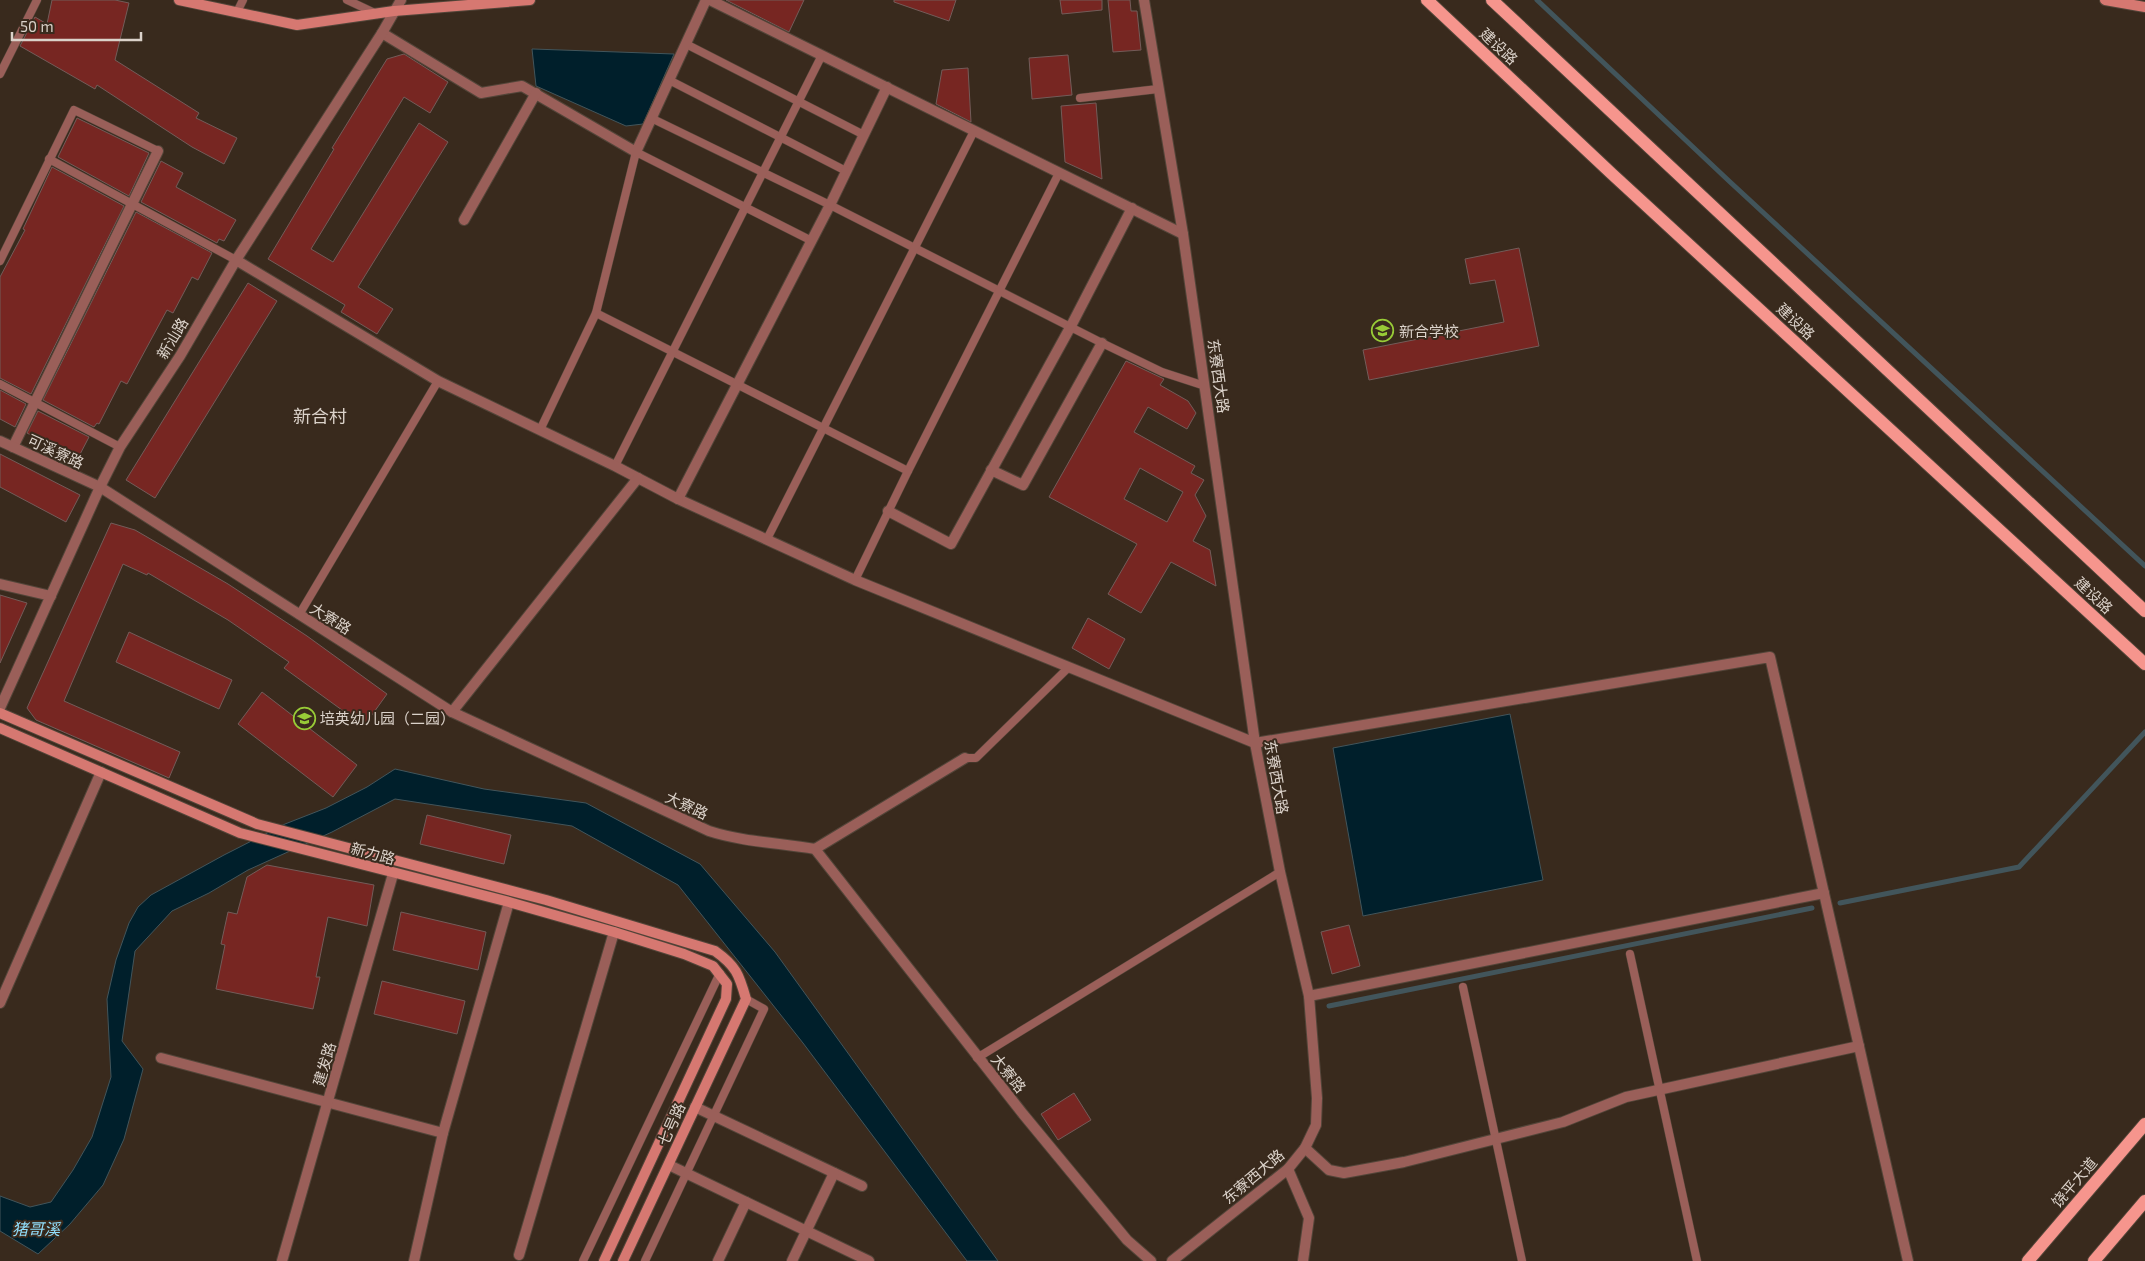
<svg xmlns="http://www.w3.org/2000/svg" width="2145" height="1261" font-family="'Exo 2','Noto Sans SC',sans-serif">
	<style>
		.water { fill: #001f2b; stroke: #42555b }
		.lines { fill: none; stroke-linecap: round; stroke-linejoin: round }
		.stream { stroke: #42555b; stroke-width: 5 }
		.building { fill: #772622; stroke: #735c59; fill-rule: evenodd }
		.service-casing { stroke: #534539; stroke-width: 9 }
		.minor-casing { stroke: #534539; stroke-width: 12 }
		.tertiary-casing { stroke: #534539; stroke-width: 12 }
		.secondary-casing { stroke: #534539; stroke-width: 12 }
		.primary-casing { stroke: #534539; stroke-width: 14 }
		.service { stroke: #9a5f59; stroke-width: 8 }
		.minor { stroke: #9a5f59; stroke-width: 10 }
		.tertiary { stroke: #9a5f59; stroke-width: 10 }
		.secondary { stroke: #d67871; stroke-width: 10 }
		.primary { stroke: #f6958d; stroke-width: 12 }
		.labels { text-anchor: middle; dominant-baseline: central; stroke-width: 4; stroke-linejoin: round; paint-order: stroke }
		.street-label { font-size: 15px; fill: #dbd2ca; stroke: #392a1d }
		.poi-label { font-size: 15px; fill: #dbd2ca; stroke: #392a1d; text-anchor: start }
		.water-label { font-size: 16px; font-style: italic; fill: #91defb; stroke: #392a1d }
		.quarter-label { font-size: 18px; fill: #dbd2ca; stroke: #392a1d }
	</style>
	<rect width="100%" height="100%" fill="#392a1d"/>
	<g class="water">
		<path d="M532,49H533L674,54L643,124L626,126L536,86Z"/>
		<path d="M1510,714L1543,880L1363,916L1333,748Z"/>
		<path d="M395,769L484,789L586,803L700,864L775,952L998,1261H967L803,1043L678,885L572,826L395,799L332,832L248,870L209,893L172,911L135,951L122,1041L143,1069L124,1139L103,1185L70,1224L38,1254L0,1231V1196L30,1207L51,1202L73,1170L92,1137L111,1077L107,999L116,960L129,923L138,907L151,895L224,855L285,824L326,808L367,787Z"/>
	</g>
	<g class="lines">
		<g class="stream">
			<path d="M1537,0L1729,181L2145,566"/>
			<path d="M1840,903L2019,867L2145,732"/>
			<path d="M1329,1006L1812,908"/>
		</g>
	</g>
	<g class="building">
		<path d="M52,0H115L129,3L115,60L199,113L196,118L237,138L224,164L192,147L97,85L95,89L20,46L35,17L47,24Z"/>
		<path d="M726,0H804L789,32Z"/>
		<path d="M894,0H956L949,21L894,2Z"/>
		<path d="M1060,0H1102V10L1062,14Z"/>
		<path d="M1108,0H1130L1131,11H1137L1141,50L1113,52Z"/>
		<path d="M404,54L448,82L430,113L404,97L311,249L333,262L419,123L448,142L358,287L393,309L377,334L341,312L345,305L268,259L334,149L332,148L387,59Z"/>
		<path d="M1068,55L1072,95L1032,99L1029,58Z"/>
		<path d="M968,68L971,122L936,104L942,70Z"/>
		<path d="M1096,103L1102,179L1065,162L1061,106Z"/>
		<path d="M77,118L149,153L129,196L58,157Z"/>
		<path d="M161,161L183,173L176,187L236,220L224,241L219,239L217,243L141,202Z"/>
		<path d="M52,167L124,206L31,394L0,378V277L25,230L23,229Z"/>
		<path d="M136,212L212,253L198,280L192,277L173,313L167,310L127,384L121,381L99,424L97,423L94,427L43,400Z"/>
		<path d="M1519,248L1539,346L1369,380L1363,350L1504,322L1495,280L1470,284L1465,259Z"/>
		<path d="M248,283L277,301L155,498L126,480Z"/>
		<path d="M1126,361L1164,379L1160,385L1188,401L1196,413L1187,429L1148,407L1134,432L1195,466L1191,473L1204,480L1195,495L1206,516L1193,541L1210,550L1216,586L1171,562L1141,613L1108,594L1137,544L1049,497ZM1140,468L1183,492L1167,522L1124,499Z"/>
		<path d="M0,390L26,404L15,427L0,419Z"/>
		<path d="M38,411L89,437L77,460L27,433Z"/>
		<path d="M0,454L80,495L66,522L0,487Z"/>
		<path d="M111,523L135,530L228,584L307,636L387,694L364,726L284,668L289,662L228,620L148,573L147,575L123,564L64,701L180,752L169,778L36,720L27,708Z"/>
		<path d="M0,595L27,603L0,663Z"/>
		<path d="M1088,618L1125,639L1109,669L1072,648Z"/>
		<path d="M129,632L232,680L219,709L116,662Z"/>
		<path d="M262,692L357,765L333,797L238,724Z"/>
		<path d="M427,815L511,835L504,864L420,844Z"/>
		<path d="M267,865L374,885L367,926L328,917L316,977H320L313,1009L216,989L225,945L221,944L228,912L237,914L247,877Z"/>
		<path d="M401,912L486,932L478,970L393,950Z"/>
		<path d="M1349,925L1360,966L1332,974L1321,932Z"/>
		<path d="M382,981L465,1001L457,1034L374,1014Z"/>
		<path d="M1074,1093L1091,1120L1058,1140L1041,1114Z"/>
	</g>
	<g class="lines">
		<defs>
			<g id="service">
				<path d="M347,0L377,14"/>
				<path d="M237,12L243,0"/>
				<path d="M686,44L864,135"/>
				<path d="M0,74L37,0"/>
				<path d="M669,80L846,171"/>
				<path d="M1080,98L1158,89"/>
				<path d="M651,118L830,205L1102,343L1162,372L1205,386"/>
				<path d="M49,159L236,260"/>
				<path d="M0,261L74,110L158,151"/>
				<path d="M596,313L908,471"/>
				<path d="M0,384L120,447"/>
				<path d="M540,430L596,313L636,152L812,241"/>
				<path d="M615,466L822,55"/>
				<path d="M767,539L974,131"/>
				<path d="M855,580L908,471L1059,173"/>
				<path d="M299,615L438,381"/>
				<path d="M965,758H976L1069,667"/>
				<path d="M1630,954L1697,1261"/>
				<path d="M1463,987L1522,1261"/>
				<path d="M977,1058L1280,872"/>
				<path d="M583,1261L720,973"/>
				<path d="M645,1261L764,1009L746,999"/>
			</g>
			<g id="minor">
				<path d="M710,0L1183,234"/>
				<path d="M382,33L481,93L522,86L636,152L706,0"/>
				<path d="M887,87L830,205L678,499L855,580L1255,743L1770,657L1908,1261"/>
				<path d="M464,220L536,93"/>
				<path d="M236,260L438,381L615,466L678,499"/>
				<path d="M13,447L158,151"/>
				<path d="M991,470L1023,485L1102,343"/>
				<path d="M888,511L951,544L1071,326L1132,208"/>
				<path d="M452,712L638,478"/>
				<path d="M815,849L965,758"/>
				<path d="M1309,996L1824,893"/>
				<path d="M0,1003L101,772"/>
				<path d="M161,1058L443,1133"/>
				<path d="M695,1107L862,1186"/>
				<path d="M1305,1148L1329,1170L1344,1173L1404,1162L1563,1122L1626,1097L1859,1046"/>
				<path d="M1288,1169L1309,1218L1303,1261"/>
				<path d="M519,1255L614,932"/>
				<path d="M414,1261L443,1133L509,902"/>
				<path d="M718,1261L746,1202"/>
				<path d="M792,1261L834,1173"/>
			</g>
			<g id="tertiary">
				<path d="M1144,0L1183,234L1255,743L1280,872L1309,996L1317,1098L1316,1125L1305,1148L1288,1169L1172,1261"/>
				<path d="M0,441L100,487L452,712L709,831C743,842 780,843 815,849L1023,1114L1127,1240L1151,1261"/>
				<path d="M0,584L51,596"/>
				<path d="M0,708L100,487L120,447L180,356L236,260L382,33L401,0"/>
				<path d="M669,1165L869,1261"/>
				<path d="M282,1261L393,874"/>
			</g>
			<g id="secondary">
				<path d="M179,0L297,25L394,11L530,0"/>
				<path d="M2105,0L2145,7"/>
				<path d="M0,713L257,824L546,900L715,951C736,966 739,974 746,999L623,1261"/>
				<path d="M0,728L240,833L509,902L614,932L684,954L713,966L727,984L726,999L604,1261"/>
			</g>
			<g id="primary">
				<path d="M1427,0L1612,174L2145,664"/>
				<path d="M1492,0L2145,611"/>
				<path d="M2028,1261L2145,1124"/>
				<path d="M2094,1261L2145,1201"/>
			</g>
		</defs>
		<use href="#service" class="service-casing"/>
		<use href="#minor" class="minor-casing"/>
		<use href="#tertiary" class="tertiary-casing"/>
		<use href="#secondary" class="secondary-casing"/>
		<use href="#primary" class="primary-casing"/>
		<use href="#service" class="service"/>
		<use href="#minor" class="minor"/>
		<use href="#tertiary" class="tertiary"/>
		<use href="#secondary" class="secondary"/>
		<use href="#primary" class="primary"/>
	</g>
	<defs>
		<symbol id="school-ring" viewBox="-11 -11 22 22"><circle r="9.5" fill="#392a1d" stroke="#98cb37" stroke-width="1.5"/><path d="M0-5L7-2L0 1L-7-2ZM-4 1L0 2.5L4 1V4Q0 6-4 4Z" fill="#98cb37"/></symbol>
	</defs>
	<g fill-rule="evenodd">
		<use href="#school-ring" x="1370" y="318" width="25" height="25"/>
		<use href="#school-ring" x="292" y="706" width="25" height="25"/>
	</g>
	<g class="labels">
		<g class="street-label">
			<text transform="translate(1499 46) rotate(43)">建设路</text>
			<text transform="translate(1796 321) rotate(43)">建设路</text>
			<text transform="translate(172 338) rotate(-59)">新汕路</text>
			<text transform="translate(1219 376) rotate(82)">东寮西大路</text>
			<text transform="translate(56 451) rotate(25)">可溪寮路</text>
			<text transform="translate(2094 595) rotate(43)">建设路</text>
			<text transform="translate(331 618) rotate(32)">大寮路</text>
			<text transform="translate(1277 777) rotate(80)">东寮西大路</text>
			<text transform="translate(687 805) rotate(25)">大寮路</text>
			<text transform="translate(373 853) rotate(15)">新力路</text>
			<text transform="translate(324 1064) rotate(-74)">建发路</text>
			<text transform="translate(1009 1073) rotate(51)">大寮路</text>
			<text transform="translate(671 1124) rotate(-66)">七号路</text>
			<text transform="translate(1253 1176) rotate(-40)">东寮西大路</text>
			<text transform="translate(2074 1182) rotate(-49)">饶平大道</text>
		</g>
		<g class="poi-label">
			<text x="1399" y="331">新合学校</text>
			<text x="320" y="718">培英幼儿园（二园）</text>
		</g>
		<g class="water-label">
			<text x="36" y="1228">猪哥溪</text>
		</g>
		<g class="quarter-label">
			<text x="320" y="416">新合村</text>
		</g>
	</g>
	<path d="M12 32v8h129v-8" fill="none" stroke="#dbd2ca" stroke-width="2.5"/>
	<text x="20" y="32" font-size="15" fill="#dbd2ca" stroke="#392a1d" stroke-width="4" paint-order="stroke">50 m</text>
</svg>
